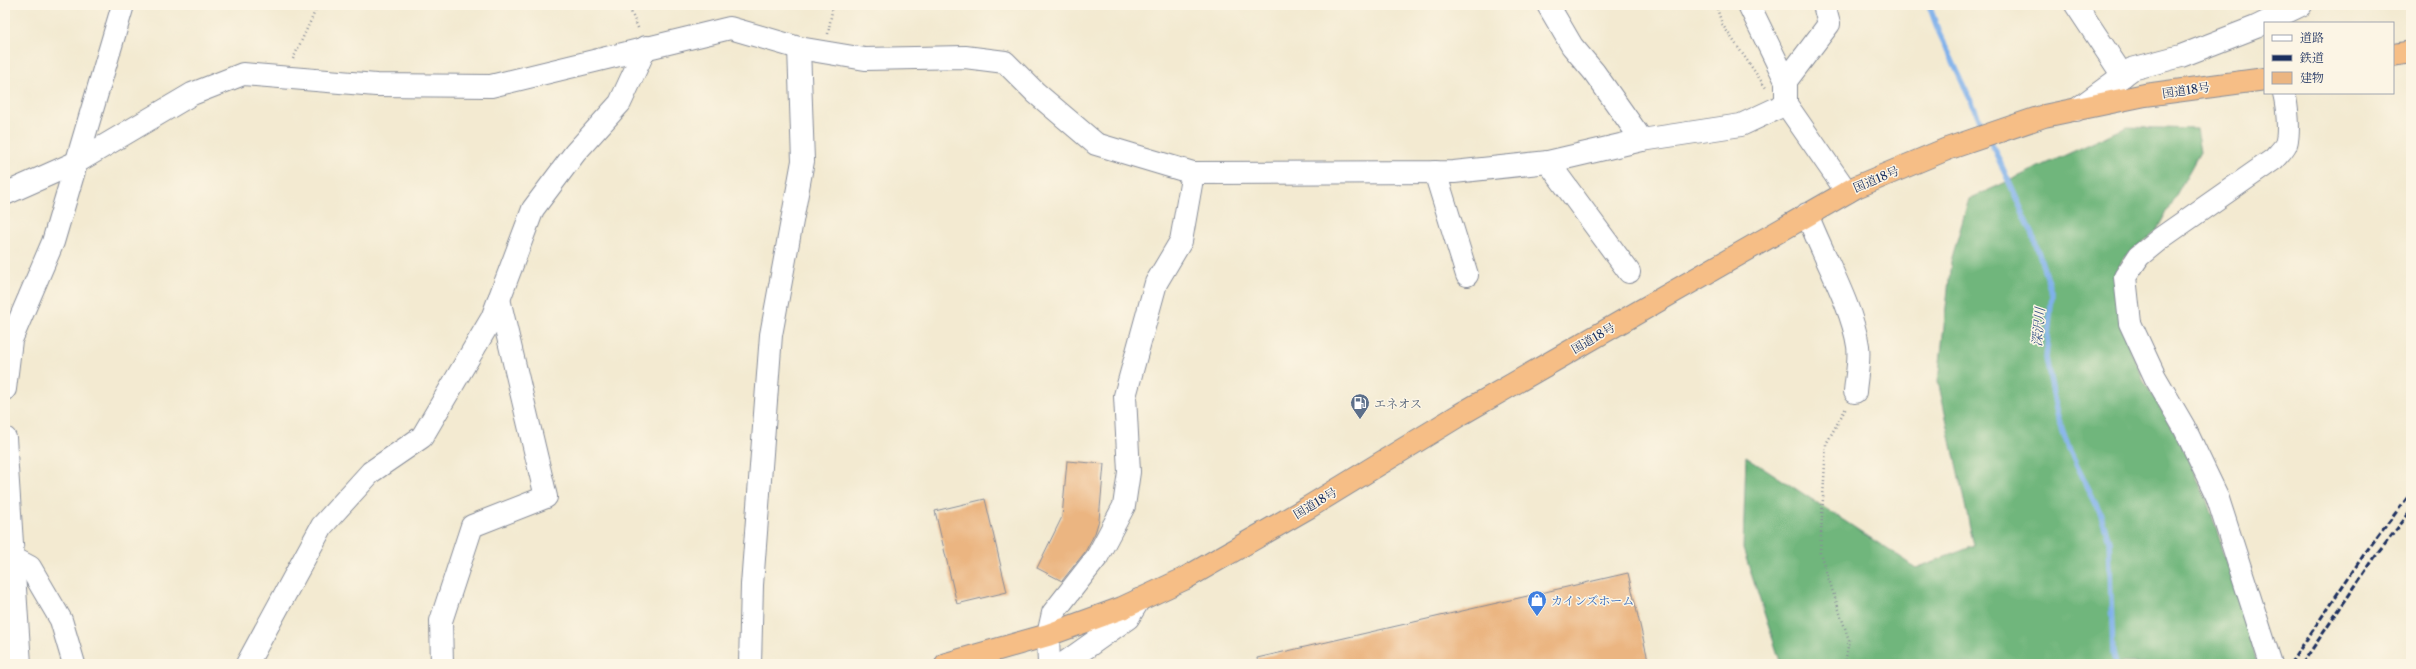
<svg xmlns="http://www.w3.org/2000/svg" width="2416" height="669" font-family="'Libre Caslon Text','Noto Serif JP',serif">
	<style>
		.forest { fill: #6fb67b; stroke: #45726c }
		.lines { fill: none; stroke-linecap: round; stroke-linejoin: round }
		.stream { stroke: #7fb1eb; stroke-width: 5.5 }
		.building { fill: #ebb581 }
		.minor-casing { stroke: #878c98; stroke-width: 24 }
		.highway-casing { stroke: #878c98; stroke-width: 24 }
		.path { stroke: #878c98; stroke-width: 2.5; stroke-dasharray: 1 3; stroke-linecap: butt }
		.minor { stroke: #fff; stroke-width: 22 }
		.highway { stroke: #f6be86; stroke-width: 22 }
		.rail { stroke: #1b2f5e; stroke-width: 3; stroke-dasharray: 6 3; stroke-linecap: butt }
		.labels { text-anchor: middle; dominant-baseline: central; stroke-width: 3; stroke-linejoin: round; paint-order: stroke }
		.street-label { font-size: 12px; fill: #1b2f5e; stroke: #fcf5e5 }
		.service-label { font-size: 12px; fill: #4e5e75; stroke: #fcf5e5; text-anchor: start }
		.shop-label { font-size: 12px; fill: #366cbe; stroke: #fcf5e5; text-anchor: start }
		.water-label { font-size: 13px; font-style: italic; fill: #395688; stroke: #fcf5e5 }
	</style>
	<rect width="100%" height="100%" fill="#fcf5e5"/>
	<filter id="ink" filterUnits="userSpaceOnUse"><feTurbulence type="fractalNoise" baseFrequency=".025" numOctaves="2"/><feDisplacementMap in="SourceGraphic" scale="8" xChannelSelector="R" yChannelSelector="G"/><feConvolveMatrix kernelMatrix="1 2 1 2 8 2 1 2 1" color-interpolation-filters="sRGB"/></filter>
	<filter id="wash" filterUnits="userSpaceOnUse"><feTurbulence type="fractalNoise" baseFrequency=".012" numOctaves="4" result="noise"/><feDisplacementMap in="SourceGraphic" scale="16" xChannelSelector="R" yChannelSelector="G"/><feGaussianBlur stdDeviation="0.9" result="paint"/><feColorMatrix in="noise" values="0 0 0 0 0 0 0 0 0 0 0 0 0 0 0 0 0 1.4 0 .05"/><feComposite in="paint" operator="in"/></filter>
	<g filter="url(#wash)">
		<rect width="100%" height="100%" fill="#f3ead1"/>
		<path class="forest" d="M2127,127L2196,129L2200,152L2156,231L2122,260L2115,275L2116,298L2121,327L2144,381L2176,433L2207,500L2250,634L2257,664H1781L1743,549L1746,456L1916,568L1974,546L1938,381L1951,261L1969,199Z"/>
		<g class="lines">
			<g class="stream">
				<path d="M1929,5L1938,30L1985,131"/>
				<path d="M1989,138L2033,235L2052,295L2046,358L2057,414L2069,449L2100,512L2109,541L2113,653L2116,664"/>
			</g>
		</g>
		<g id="blocks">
			<g class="building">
				<path d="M1067,461L1104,464L1099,520L1095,533L1085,552L1062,581L1037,568L1062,517Z"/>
				<path d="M985,499L1007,592L957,604L935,511Z"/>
				<path d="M1628,573L1649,664H1258L1257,658Z"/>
			</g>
		</g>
	</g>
	<g filter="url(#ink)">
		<use href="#blocks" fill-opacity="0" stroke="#878c98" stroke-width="1"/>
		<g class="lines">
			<defs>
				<g id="minor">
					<path d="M1548,5L1572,46L1594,72L1642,140"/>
					<path d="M1749,5L1786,81V104L1847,192"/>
					<path d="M2076,5L2123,76"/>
					<path d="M1786,81L1829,24L1824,5"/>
					<path d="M2076,110L2132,69L2181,56L2256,27L2301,5"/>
					<path d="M1548,162L1629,272"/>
					<path d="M1435,172L1467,275"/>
					<path d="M5,194L77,162L192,94L243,74L376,85L491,86L730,28L799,48L865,59L965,57L1005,62L1036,93L1096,144L1193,173L1454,172L1548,162L1642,140L1741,125L1786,104"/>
					<path d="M1807,214C1822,254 1852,305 1858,346C1860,360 1856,378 1855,392"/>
					<path d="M5,389L11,340L53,242L123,5"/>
					<path d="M5,438L20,664"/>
					<path d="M13,558L30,567L61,620L74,664"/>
					<path d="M247,664L322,526L371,472L422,437L492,318L533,209L575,153L620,103L646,47"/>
					<path d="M442,664L441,621L472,526L546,497L499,299"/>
					<path d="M750,664L752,585L771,335L803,161L799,48"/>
					<path d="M1049,664L1048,635L1053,613L1097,557L1124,506L1129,472L1125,396L1156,283L1181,241L1193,173"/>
					<path d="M1063,664L1128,618L1139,600"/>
					<path d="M2271,664L2217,496L2184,427L2155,377L2130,323L2125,277L2139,256L2161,238L2274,159C2278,154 2283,150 2286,144C2290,133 2287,105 2284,93"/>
				</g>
				<g id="highway">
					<path d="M2393,55L2411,52"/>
					<path d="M946,664L1048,635L1122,608L1184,579L1309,507L1461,414L1856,187L1947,149L2044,116L2145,95L2265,79"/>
				</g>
			</defs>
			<use href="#minor" class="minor-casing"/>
			<use href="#highway" class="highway-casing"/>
			<g class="path">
				<path d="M628,5L639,30"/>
				<path d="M1716,5L1722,24L1766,88"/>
				<path d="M828,34L833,5"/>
				<path d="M293,59L318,5"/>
				<path d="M1845,664L1849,640L1820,553L1826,444L1846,408"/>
			</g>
			<use href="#minor" class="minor"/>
			<use href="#highway" class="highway"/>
			<g class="rail">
				<path d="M2290,664L2365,553L2411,493"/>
				<path d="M2302,664L2375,557L2411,511"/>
			</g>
		</g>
	</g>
	<defs>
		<symbol id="fuel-pin" viewBox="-11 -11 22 30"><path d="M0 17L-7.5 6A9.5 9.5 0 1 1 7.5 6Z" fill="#5c6f8a" stroke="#fcf5e5"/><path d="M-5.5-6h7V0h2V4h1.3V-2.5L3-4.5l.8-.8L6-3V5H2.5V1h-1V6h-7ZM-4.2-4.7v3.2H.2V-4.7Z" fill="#fff"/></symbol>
		<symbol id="shop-pin" viewBox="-11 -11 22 30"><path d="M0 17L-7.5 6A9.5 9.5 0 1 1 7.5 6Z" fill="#3f7fe0" stroke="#fcf5e5"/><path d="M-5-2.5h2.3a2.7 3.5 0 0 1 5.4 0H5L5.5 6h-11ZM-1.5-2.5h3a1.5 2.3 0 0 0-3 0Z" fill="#fff"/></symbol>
	</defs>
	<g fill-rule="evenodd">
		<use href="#fuel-pin" x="1349" y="392" width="22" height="30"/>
		<use href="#shop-pin" x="1526" y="589" width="22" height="30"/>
	</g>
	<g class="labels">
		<g class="street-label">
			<text transform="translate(2186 90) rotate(-8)">国道18号</text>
			<text transform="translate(1876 179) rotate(-23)">国道18号</text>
			<text transform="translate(1593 338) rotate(-30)">国道18号</text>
			<text transform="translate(1315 503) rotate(-31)">国道18号</text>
		</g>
		<g class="service-label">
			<text x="1374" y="403">エネオス</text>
		</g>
		<g class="shop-label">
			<text x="1551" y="600">カインズホーム</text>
		</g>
		<g class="water-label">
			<text transform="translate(2038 327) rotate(-85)">深沢川</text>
		</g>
	</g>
	<rect width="2416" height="669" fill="none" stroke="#fcf5e5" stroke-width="20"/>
	<rect x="2264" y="22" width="130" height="72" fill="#fcf5e5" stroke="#a2a6af"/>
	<rect x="2272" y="35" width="20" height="6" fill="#ffffff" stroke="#a2a6af"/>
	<text x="2300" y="42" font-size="12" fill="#1b2f5e">道路</text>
	<rect x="2272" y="55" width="20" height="6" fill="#1b2f5e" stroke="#a2a6af"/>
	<text x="2300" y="62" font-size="12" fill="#1b2f5e">鉄道</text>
	<rect x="2272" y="72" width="20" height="12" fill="#ebb581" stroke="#a2a6af"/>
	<text x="2300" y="82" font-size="12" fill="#1b2f5e">建物</text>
</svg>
